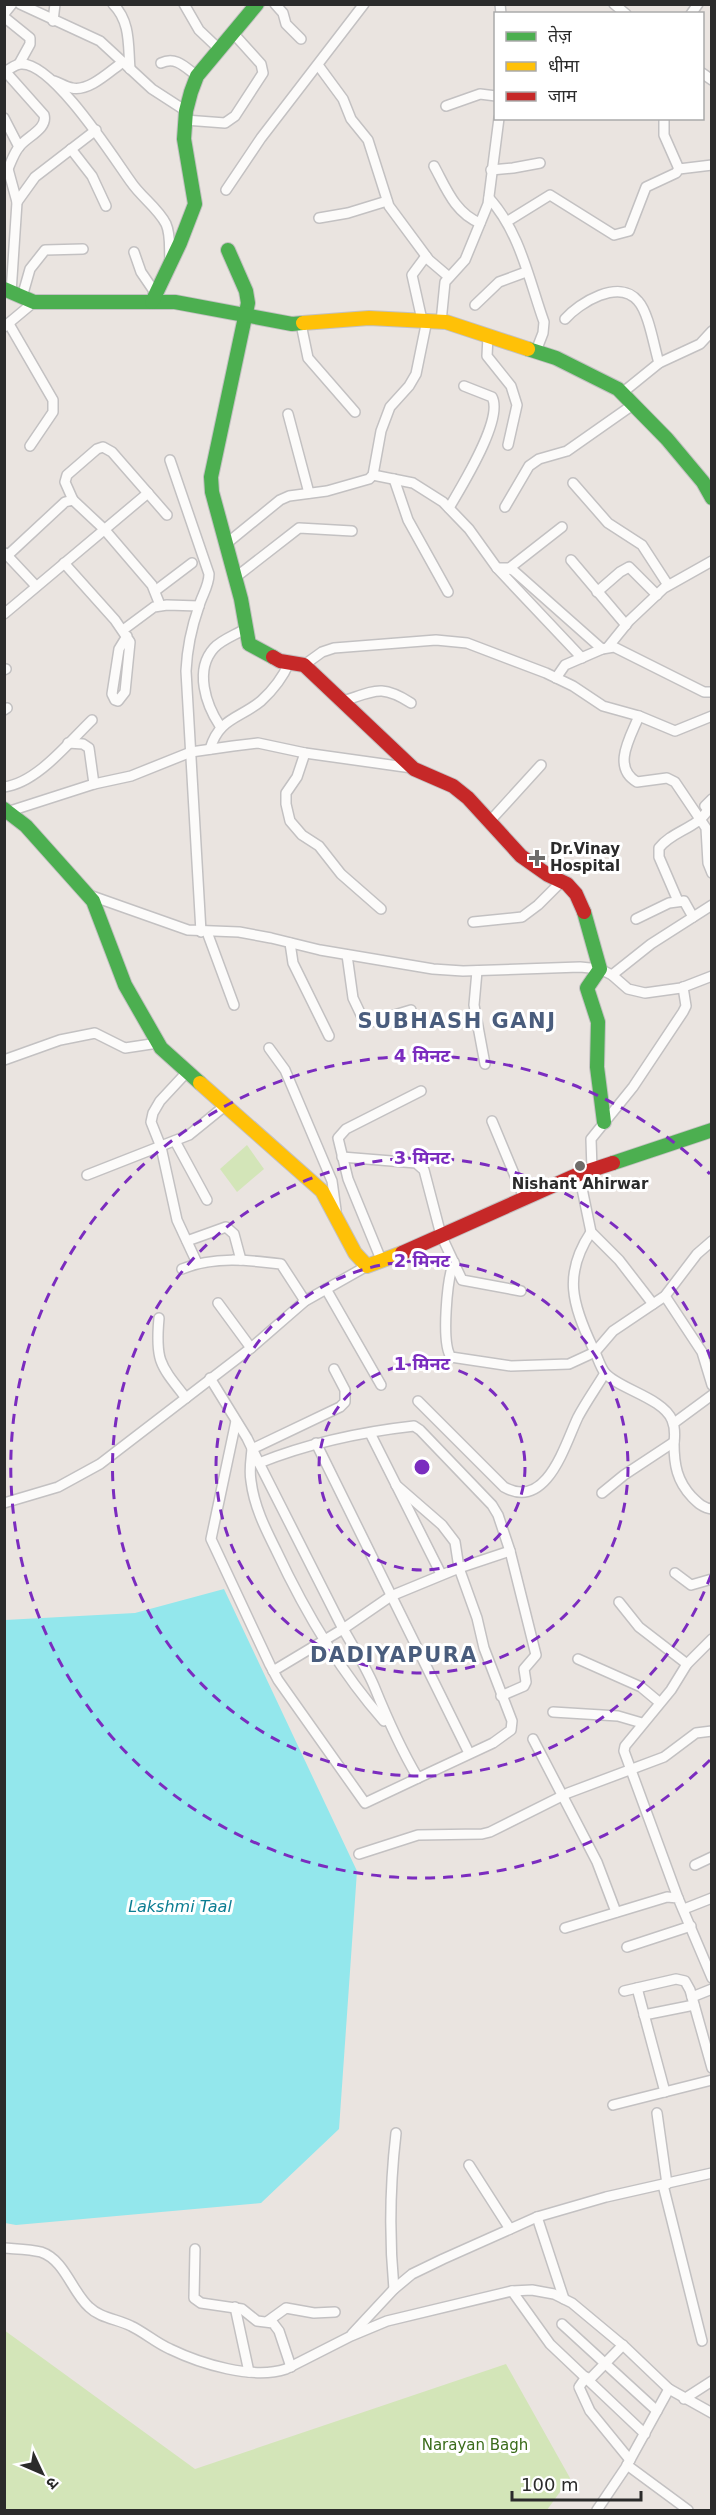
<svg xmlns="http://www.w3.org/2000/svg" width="716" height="2515" font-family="'DejaVu Sans','Noto Sans Devanagari',sans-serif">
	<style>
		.green { fill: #d3e5b8 }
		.water { fill: #93e7ec }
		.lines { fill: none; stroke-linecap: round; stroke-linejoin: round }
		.street-casing { stroke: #c3c1c2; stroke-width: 12 }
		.fast-casing { stroke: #c3c1c2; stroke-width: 16 }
		.slow-casing { stroke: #c3c1c2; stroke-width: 16 }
		.jam-casing { stroke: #c3c1c2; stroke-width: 16 }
		.street { stroke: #fcfbfa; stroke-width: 9 }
		.fast { stroke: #4caf50; stroke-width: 14 }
		.slow { stroke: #ffc107; stroke-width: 14 }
		.jam { stroke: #c62828; stroke-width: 14 }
		.ring { fill: none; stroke: #7b2cbf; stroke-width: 3; stroke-dasharray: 10 8 }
		.poi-dot { fill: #6e6c6a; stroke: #fff; stroke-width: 2 }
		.labels { text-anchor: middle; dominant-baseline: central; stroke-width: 6; stroke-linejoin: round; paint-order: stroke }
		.poi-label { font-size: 15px; font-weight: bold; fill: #2b2b2b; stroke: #fff; text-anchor: start }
		.park-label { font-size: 15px; fill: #396b19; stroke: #fff }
		.water-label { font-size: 16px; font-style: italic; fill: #0b7d92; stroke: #fff }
		.district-label { font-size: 21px; font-weight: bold; letter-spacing: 1.5px; fill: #4a5d7d; stroke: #fff }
		.centre { fill: #7b2cbf; stroke: #fff; stroke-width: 3 }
		.ring-label { font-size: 18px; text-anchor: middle; font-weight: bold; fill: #7b2cbf; stroke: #fff; stroke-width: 6; stroke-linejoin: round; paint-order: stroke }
	</style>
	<rect width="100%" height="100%" fill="#eae4e0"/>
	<g class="green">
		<path d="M247,1145L264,1169L237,1192L220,1169Z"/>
		<path d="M4,2330L195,2469L506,2364L570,2478L547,2510H5Z"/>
	</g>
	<path class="water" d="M224,1589L357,1871L339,2129L261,2203L16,2225L5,2223V1620L135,1613Z"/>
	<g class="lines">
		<defs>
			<g id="street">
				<path d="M20,4L100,41L152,89L186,111"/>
				<path d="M113,4C131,22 128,46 130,69"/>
				<path d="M184,4L199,30L219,49"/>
				<path d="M275,4L283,13L286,24L301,39"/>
				<path d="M500,4L501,14"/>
				<path d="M614,4L626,14"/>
				<path d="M4,14L12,4"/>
				<path d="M691,14L698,4"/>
				<path d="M4,17L30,38V44L19,64"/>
				<path d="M53,21L55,4"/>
				<path d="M161,63C176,56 185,67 197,76"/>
				<path d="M318,65L343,99L351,119L368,140L389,206L429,260L449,277"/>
				<path d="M4,70L44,115C48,129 26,137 19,147C14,153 11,162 8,169L4,170"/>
				<path d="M4,72C9,70 15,64 21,64C53,62 113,157 131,182C141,197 158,208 166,224C171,235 169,249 170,260"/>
				<path d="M702,73L712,80"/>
				<path d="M54,81C60,83 66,87 72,88C89,92 110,71 123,62"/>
				<path d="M446,106L480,94L496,96"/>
				<path d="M4,118L19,147"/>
				<path d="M664,118V135L679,169"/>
				<path d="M185,120L225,123L235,116L263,73L261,64L233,33"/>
				<path d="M71,149L92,176L106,206"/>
				<path d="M434,166C446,188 455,213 480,223"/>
				<path d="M8,169L17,202L11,293"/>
				<path d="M491,170L513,168L540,163"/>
				<path d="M226,190L261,138L364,4"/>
				<path d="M489,198C520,232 529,280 544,322L543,333L536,351"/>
				<path d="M17,202L35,177L96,130"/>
				<path d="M319,218L348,213L387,201"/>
				<path d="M508,221L550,195L614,235L629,231L646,187L676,173L679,169L712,165"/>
				<path d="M134,252L141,272L156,294"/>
				<path d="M22,297L30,269L45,250L83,249"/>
				<path d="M475,305L499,282L526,272"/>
				<path d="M565,319C579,303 619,278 638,301C649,313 654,347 659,363"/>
				<path d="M422,320L412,275L426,256"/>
				<path d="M441,322L445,282L465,260L488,204L499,118"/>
				<path d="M9,324L53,400V412L30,446"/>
				<path d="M301,324L308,358L355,412"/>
				<path d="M4,327L34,302"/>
				<path d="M488,336L487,356L511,386L517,405L508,445"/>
				<path d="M622,393L659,363L700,344L712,331"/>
				<path d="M288,414L309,493"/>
				<path d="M170,460L209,574C209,586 202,595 199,606C192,626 187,649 186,671L201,932"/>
				<path d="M373,475L413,483L443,502L469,529L497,568L582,658"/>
				<path d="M394,479L408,520L448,592"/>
				<path d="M573,483L608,523L642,545L668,585"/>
				<path d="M73,500L65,482L67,475L97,449L103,447L112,452L167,515"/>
				<path d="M505,507L529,466L539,459L567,451L634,404"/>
				<path d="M449,508C461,487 504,419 492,397L464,386"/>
				<path d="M226,544L280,500L289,496L327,491L369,479L373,475L381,431L390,407L409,386L416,374L427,320"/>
				<path d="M5,553L36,586"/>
				<path d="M8,555L65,502L73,500L104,529L152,585L160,605"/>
				<path d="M571,560L626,625"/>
				<path d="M64,563L115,620L130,642L125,692L118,701L115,700L112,694L119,649L127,636"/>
				<path d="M497,568H509L514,571L602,649"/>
				<path d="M507,570L562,527"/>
				<path d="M236,577L299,528L352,531"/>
				<path d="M155,591L192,563"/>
				<path d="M597,592L620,572L629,567L657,595"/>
				<path d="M4,614L148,493"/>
				<path d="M123,630L154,607L167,605L199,606"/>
				<path d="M608,647L629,621L664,588L712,561"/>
				<path d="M304,665L322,652L334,648L436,640L467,643L546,673L573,686L603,706L639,716L675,731L712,716"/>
				<path d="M4,670L6,669"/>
				<path d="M556,678L565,665L602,649L614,647L704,692H712"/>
				<path d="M343,701C375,691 381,684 411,703"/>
				<path d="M4,710L7,708"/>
				<path d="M639,716C631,736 611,767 637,782L667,778L675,782L706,828L708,863L712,873"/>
				<path d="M220,726C206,705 194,670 214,648C221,640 235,635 245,629"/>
				<path d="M68,743L83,744L89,748L94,784"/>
				<path d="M210,749C219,718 239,719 261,701C273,690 283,677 289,663"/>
				<path d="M305,753L297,777L286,793V804L290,821L302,835L319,846L341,874L381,909"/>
				<path d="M4,787C37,783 69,742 92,720"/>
				<path d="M10,811L94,784L131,776L191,752L233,746L258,743L305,753L412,768"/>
				<path d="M490,821L541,765"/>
				<path d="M89,895L188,930L239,932L271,938L320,950L433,969L463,971L580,967L600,969L612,975L628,989L645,993L681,988L712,976"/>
				<path d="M678,901L659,857V848C672,831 696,829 708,810L705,806L712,799"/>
				<path d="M636,919L669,903L684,901L693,917"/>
				<path d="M473,922L522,917L538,905L562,881"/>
				<path d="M207,932L234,1005"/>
				<path d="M290,943L293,963L329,1036"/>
				<path d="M347,955L353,998L363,1019L371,1022L411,1010"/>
				<path d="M477,971L474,1005L485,1064"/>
				<path d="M612,975L651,944L712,905"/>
				<path d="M269,1048L285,1070L332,1181L336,1210"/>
				<path d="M4,1060L60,1040L95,1033L125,1048L158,1043"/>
				<path d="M187,1072L160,1101L153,1113L151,1122L161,1147L177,1220L197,1263"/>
				<path d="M492,1121L525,1200"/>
				<path d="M175,1141L207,1200"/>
				<path d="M342,1157L416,1163L424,1170L441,1235L462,1280L521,1291"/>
				<path d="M592,1170L591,1139L633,1087L683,1012L686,1006L683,987"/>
				<path d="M579,1174L591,1232L619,1260L653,1304"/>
				<path d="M87,1175L189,1135L226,1105"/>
				<path d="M591,1232C563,1274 572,1304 593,1348C597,1355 600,1367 605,1373C619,1389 663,1398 672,1420C675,1427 675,1435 674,1443C674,1465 677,1481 692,1497C698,1503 703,1508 712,1509"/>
				<path d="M187,1241L226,1227L234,1234L241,1260"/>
				<path d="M382,1262L348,1179L338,1138L346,1129L421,1091"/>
				<path d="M454,1262C447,1278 441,1343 451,1357L511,1366L569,1364L595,1352L613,1331L665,1296L697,1254L712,1241"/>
				<path d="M182,1269C214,1256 249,1260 281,1264L305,1301"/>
				<path d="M326,1289L381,1385"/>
				<path d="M665,1296L702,1352L712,1385"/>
				<path d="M218,1303L251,1348"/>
				<path d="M159,1318C155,1361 160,1365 186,1398"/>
				<path d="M334,1369L345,1390V1402L340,1407L252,1449C251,1460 249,1470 251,1481C254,1506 265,1528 276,1550C305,1612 339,1670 384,1721"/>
				<path d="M210,1378L247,1438L259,1463L341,1625C352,1645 365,1665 374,1686C387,1718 400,1748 418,1778L493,1743L511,1730L512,1721L484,1648L477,1618L459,1568L391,1596L343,1629L273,1671"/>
				<path d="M418,1401L504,1487C547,1511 565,1444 578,1417C586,1402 596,1388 605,1373"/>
				<path d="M236,1421L211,1539L270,1665L278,1680L365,1803L418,1778"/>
				<path d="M674,1423L712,1395"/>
				<path d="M370,1433L441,1574"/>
				<path d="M316,1443L469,1753"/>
				<path d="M259,1463C309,1443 360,1432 414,1426L420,1430L492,1505L498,1515L510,1551L536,1655L524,1669L526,1682L524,1686L501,1696"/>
				<path d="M396,1485L442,1525L455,1542L459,1568L510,1551"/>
				<path d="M602,1493L624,1475L674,1442"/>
				<path d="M4,1503L58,1487L100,1464L251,1348L305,1301L367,1266"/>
				<path d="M675,1573L691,1585L712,1579"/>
				<path d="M619,1602L639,1627L687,1664"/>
				<path d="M578,1659L641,1687L659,1702"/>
				<path d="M553,1712L618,1716L642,1723"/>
				<path d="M533,1739L597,1862L616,1912"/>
				<path d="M359,1854L418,1835L482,1834L490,1832L568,1793L664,1757L696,1733L712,1731"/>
				<path d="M695,1865L712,1857"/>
				<path d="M678,1898L624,1751L625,1746L671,1690L687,1664L712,1639"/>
				<path d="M684,1909L712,1898"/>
				<path d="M565,1928L667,1897L678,1898L712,1978"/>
				<path d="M627,1947L691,1926"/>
				<path d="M637,1988L665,2092"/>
				<path d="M624,1991L676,1979L685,1981L690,1990L712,2068"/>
				<path d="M692,1997L712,1989"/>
				<path d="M644,2015L694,2005"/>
				<path d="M613,2105L712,2080"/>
				<path d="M657,2113L667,2184"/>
				<path d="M469,2165L510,2229"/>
				<path d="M663,2185L702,2341"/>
				<path d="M537,2217L564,2299"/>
				<path d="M4,2248C16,2249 30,2249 41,2252C65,2260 72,2292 89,2307C100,2318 117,2319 131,2326C144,2332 156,2343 170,2349C201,2364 253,2380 286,2369L351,2336L387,2321L512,2291L532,2290L554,2294L572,2303L626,2348L669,2389L712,2413"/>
				<path d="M195,2249L194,2298L201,2303L242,2309L257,2321L273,2323L279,2331L291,2367"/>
				<path d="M394,2289C389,2237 390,2185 396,2133"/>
				<path d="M512,2291L550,2344L645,2434"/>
				<path d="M235,2307L249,2372"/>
				<path d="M268,2321L286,2308L314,2313L335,2312"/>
				<path d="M562,2324L657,2411"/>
				<path d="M352,2334L394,2289L412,2274L443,2259L537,2217L606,2197L712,2173"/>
				<path d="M586,2377L579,2387L590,2411L630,2460"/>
				<path d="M589,2380L623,2345"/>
				<path d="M684,2399L712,2381"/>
				<path d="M627,2465L688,2510"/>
				<path d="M597,2510L626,2467L669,2389"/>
			</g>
			<g id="fast">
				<path d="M228,250L246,291L248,303L211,477L212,492L241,599L249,644L273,657"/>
				<path d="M4,289L34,302H175L292,324L303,323"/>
				<path d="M152,302L180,243L195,204L184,139L186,111L191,92L197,76L257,4"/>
				<path d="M528,349L556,358L618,389L667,439L703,482L712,498"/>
				<path d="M4,809L26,826L93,901L125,985L161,1048L200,1083"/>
				<path d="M584,912L600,969L587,988L598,1022L597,1067L604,1122"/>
				<path d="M613,1163L712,1130"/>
			</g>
			<g id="slow">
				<path d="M303,323L369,318L446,322L528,349"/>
				<path d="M200,1083L322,1191L355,1253L367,1266L402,1253"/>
			</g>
			<g id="jam">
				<path d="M273,657L280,661L304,665L414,769L453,786L468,798L521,856L548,875L567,884L576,894L584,912"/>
				<path d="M402,1253L579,1174L613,1163"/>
			</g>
		</defs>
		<use href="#street" class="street-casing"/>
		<use href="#fast" class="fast-casing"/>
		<use href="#slow" class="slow-casing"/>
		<use href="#jam" class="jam-casing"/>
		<use href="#street" class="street"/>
		<use href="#fast" class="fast"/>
		<use href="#slow" class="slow"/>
		<use href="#jam" class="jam"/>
	</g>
	<g class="ring">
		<circle cx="422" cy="1467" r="103"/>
		<circle cx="422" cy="1467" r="206"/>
		<path d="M711 1575A309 309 0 1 1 711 1359"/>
		<path d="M710 1760A411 411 0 1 1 710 1174"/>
	</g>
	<g class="poi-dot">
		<path d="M534 849h6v6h6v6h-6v6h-6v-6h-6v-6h6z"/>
		<circle cx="580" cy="1166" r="6"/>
	</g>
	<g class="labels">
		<g class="poi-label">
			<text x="550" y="849">Dr.Vinay<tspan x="550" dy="17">Hospital</tspan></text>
			<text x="580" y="1184" text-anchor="middle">Nishant Ahirwar</text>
		</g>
		<g class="park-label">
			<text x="475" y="2445">Narayan Bagh</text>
		</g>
		<g class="water-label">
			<text x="180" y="1906">Lakshmi Taal</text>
		</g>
		<g class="district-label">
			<text x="457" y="1021">SUBHASH GANJ</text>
			<text x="394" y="1655">DADIYAPURA</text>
		</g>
	</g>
	<circle cx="422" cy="1467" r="9" class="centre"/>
	<g class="ring-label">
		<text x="422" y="1062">4 मिनट</text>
		<text x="422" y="1164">3 मिनट</text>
		<text x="422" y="1267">2 मिनट</text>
		<text x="422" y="1370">1 मिनट</text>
	</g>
	<rect width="716" height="2515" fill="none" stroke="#2b2b2b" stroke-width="12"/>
	<rect x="494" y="12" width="210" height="108" fill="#ffffff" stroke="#aaaaaa" stroke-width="1.5"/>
	<rect x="506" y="32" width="30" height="9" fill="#4caf50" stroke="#aaaaaa" stroke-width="1.5"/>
	<text x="548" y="42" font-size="18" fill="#2b2b2b">तेज़</text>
	<rect x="506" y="62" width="30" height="9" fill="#ffc107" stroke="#aaaaaa" stroke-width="1.5"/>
	<text x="548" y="72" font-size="18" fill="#2b2b2b">धीमा</text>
	<rect x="506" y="92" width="30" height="9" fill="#c62828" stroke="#aaaaaa" stroke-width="1.5"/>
	<text x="548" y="102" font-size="18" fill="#2b2b2b">जाम</text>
	<g transform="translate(42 2473) rotate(134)" stroke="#ffffff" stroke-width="4.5" paint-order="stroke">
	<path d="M0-4.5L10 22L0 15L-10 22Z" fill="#2b2b2b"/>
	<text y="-9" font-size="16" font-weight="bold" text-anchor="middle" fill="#2b2b2b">उ</text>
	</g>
	<path d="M512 2491v9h129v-9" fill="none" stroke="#2b2b2b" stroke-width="3"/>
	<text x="521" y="2491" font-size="18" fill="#2b2b2b" stroke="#ffffff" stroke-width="4.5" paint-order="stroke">100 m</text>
</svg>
